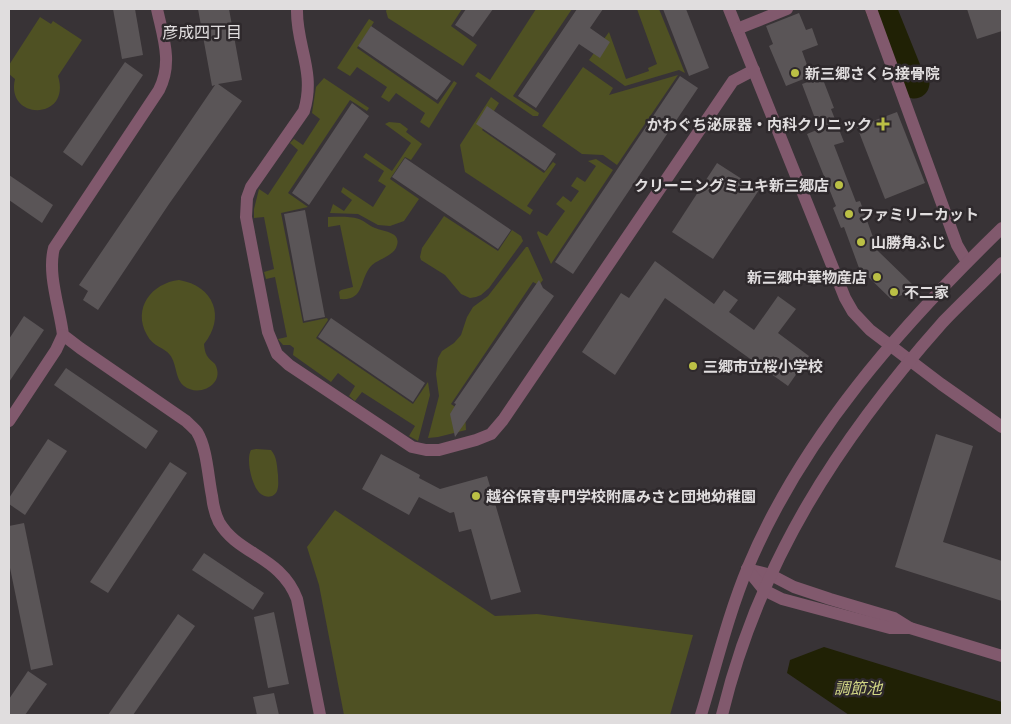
<svg xmlns="http://www.w3.org/2000/svg" width="1011" height="724" font-family="Commissioner,'Noto Sans JP',sans-serif">
	<style>
		.green { fill: #4f5123 }
		.water { fill: #202105 }
		.lines { fill: none; stroke-linecap: round; stroke-linejoin: round }
		.river { stroke: #202105; stroke-width: 31 }
		.building { fill: #5a5557 }
		.minor { stroke: #81596d; stroke-width: 12 }
		.poi-dot { fill: #bbc045; stroke: #2e292c; stroke-width: 2 }
		.labels { text-anchor: middle; dominant-baseline: central; stroke-width: 5; stroke-linejoin: round; paint-order: stroke }
		.poi-label { font-size: 15px; font-weight: bold; fill: #e0ddde; stroke: #2e292c; text-anchor: start }
		.neighbourhood-label { font-size: 16px; fill: #e0ddde; stroke: #2e292c }
		.water-label { font-size: 16px; font-style: italic; fill: #d1d685; stroke: #2e292c }
	</style>
	<rect width="100%" height="100%" fill="#383336"/>
	<g class="green">
		<path d="M387,9H462L451,26L477,45L463,66L388,18L386,11Z"/>
		<path d="M536,9H572L513,96L539,113L538,116H533L475,76L478,72L490,80Z"/>
		<path d="M637,9H659L685,73L679,70L625,86L589,60L609,32L626,79L649,71L648,68L657,64Z"/>
		<path d="M40,17L51,24L53,21L82,40L58,76C72,121 5,121 15,79L9,74V65Z"/>
		<path d="M369,19L374,22L357,48L438,104L454,81L457,83L429,128L420,122L425,113L396,93L389,102L381,97L387,87L357,67L350,76L337,68Z"/>
		<path d="M583,67L613,88L609,95L678,75L617,165L603,155L582,154L542,126Z"/>
		<path d="M324,78L369,108L367,111L350,100L288,193L308,207L281,213L303,323L327,318L328,320L316,338L413,404L428,382L430,395L418,441L409,436L415,426L362,392L355,401L349,396L355,386L338,373L331,382L293,355L294,348L290,345H283L278,339L287,337L275,277L266,279L264,272L274,269L264,217L254,218V209L259,189L268,195L298,150L290,143L294,139L303,145L320,119L312,113L316,87Z"/>
		<path d="M491,97L499,103L482,130L544,173L553,162L556,164L527,206L533,210L530,215L465,172L460,145Z"/>
		<path d="M389,122L400,123L408,129L406,132L422,144L411,160L405,157L390,179L419,199L404,221L390,226L378,225L358,214L330,213L333,204L344,211L352,200L341,192L343,187L373,207L386,186L378,181L384,171L363,157L366,153L392,171L411,143L385,124Z"/>
		<path d="M596,159L613,170L551,264L537,233L538,231L547,236L565,211L556,204L563,196L571,202L579,191L571,186L577,177L585,182L596,166L588,161Z"/>
		<path d="M444,216L498,251L512,230L521,236L523,241L489,288L481,295L476,297L470,298L461,294L445,275L421,260L420,257L422,248Z"/>
		<path d="M328,217C338,217 349,216 359,219C365,221 369,226 375,228C385,232 403,232 396,248C391,257 378,259 371,266C359,280 365,301 340,299L339,292L341,290L353,287L340,225L328,227Z"/>
		<path d="M526,247H528L543,280L539,285L533,282L451,404L465,414L466,430L438,437L428,438L439,396L436,374L438,358L442,351L454,343L461,335L467,317L473,307L488,296Z"/>
		<path d="M179,280C214,286 226,317 204,344C205,355 207,357 215,364C226,384 199,398 184,386C175,379 177,364 170,355C164,347 153,347 147,335C132,308 152,283 179,280Z"/>
		<path d="M256,449L271,450C277,457 277,466 278,475C278,480 279,486 277,491C273,500 262,497 258,491C251,482 246,459 251,450Z"/>
		<path d="M335,510L495,616L537,614L693,635L670,715H344L319,585L307,547Z"/>
	</g>
	<path class="water" d="M824,647L1002,702V715H849L787,673L790,660Z"/>
	<g class="lines">
		<path class="river" d="M881,9L908,76L914,83"/>
	</g>
	<g class="building">
		<path d="M113,9H135L143,55L122,59Z"/>
		<path d="M198,9H229L242,80L218,84L242,101L169,204L98,310L83,300L88,291L79,285L215,85L212,86Z"/>
		<path d="M466,9H493L473,37L455,25Z"/>
		<path d="M577,9H603L590,28L610,42L600,58L579,44L536,108L518,96Z"/>
		<path d="M663,9H686L709,68L689,76Z"/>
		<path d="M967,9H1002V31L977,39Z"/>
		<path d="M799,13L806,30L812,28L818,45L802,51L811,76L786,86L769,46L773,44L766,26Z"/>
		<path d="M371,26L451,81L437,100L358,46Z"/>
		<path d="M125,62L143,75L82,166L63,152Z"/>
		<path d="M680,76L698,88L573,274L555,262Z"/>
		<path d="M822,77L834,108L831,109L844,142L834,145L856,202L860,201L878,251L912,284L902,295L891,299L859,268L844,227L841,228L833,208L836,206L807,134L819,129L802,84Z"/>
		<path d="M352,103L369,116L309,205L292,193Z"/>
		<path d="M487,106L556,154L545,171L476,124Z"/>
		<path d="M897,112L925,183L885,199L857,127Z"/>
		<path d="M405,158L511,230L498,249L392,177Z"/>
		<path d="M717,163L759,190L713,259L672,232Z"/>
		<path d="M9,175L53,205L42,223L9,200Z"/>
		<path d="M305,210L325,317L304,321L284,214Z"/>
		<path d="M655,261L714,304L724,290L738,300L729,312L754,330L778,296L796,309L778,333L809,356L788,386L665,298L615,375L582,352L621,293L629,298Z"/>
		<path d="M539,280L543,288L554,296L455,437L450,414L456,404L454,403Z"/>
		<path d="M24,316L44,330L9,382V339Z"/>
		<path d="M331,318L425,383L413,402L318,337Z"/>
		<path d="M66,368L158,431L146,449L54,385Z"/>
		<path d="M936,434L973,446L943,542L1002,561V601L895,567Z"/>
		<path d="M48,439L67,451L25,515L9,504V498Z"/>
		<path d="M381,454L420,475L419,478L440,489L487,476L521,592L491,600L471,529L459,532L454,512L450,513L419,497L409,515L362,489Z"/>
		<path d="M170,462L187,473L108,593L90,582Z"/>
		<path d="M24,523L53,665L31,670L9,563V526Z"/>
		<path d="M204,553L264,593L253,610L192,570Z"/>
		<path d="M274,612L289,684L268,688L254,617Z"/>
		<path d="M178,614L195,626L133,715H108Z"/>
		<path d="M28,671L47,684L25,715H9V699Z"/>
		<path d="M274,693L279,715H257L253,697Z"/>
	</g>
	<g class="lines">
		<g class="minor">
			<path d="M157,9C163,37 173,63 159,90L54,248C47,274 60,309 63,335L80,348L186,421C190,425 194,428 197,432C207,448 208,477 212,496C213,505 215,514 219,522C238,555 281,556 297,599L320,715"/>
			<path d="M297,9C296,46 316,71 304,111L251,187L247,198L246,217L268,332L277,354L289,365L412,447L426,450H439L476,440L491,434L503,420L733,81L754,70"/>
			<path d="M729,9L837,278L845,298L853,312L870,330L941,384L1002,427"/>
			<path d="M871,9L957,245L967,262"/>
			<path d="M737,29L787,9"/>
			<path d="M9,421L56,350L63,335"/>
			<path d="M747,569L771,575L794,587L830,599L894,618L910,628L1002,656"/>
			<path d="M747,569L764,590L782,599L890,628H910"/>
			<path d="M701,715C716,666 728,615 748,567C803,436 901,326 1002,228"/>
			<path d="M722,715C759,562 839,439 943,322C962,302 983,283 1002,263"/>
		</g>
	</g>
	<g class="poi-dot">
		<circle cx="795" cy="73" r="5"/>
		<path d="M880.5 116.5h5v5h5v5h-5v5h-5v-5h-5v-5h5z"/>
		<circle cx="839" cy="185" r="5"/>
		<circle cx="849" cy="214" r="5"/>
		<circle cx="861" cy="242" r="5"/>
		<circle cx="877" cy="277" r="5"/>
		<circle cx="894" cy="292" r="5"/>
		<circle cx="693" cy="366" r="5"/>
		<circle cx="476" cy="496" r="5"/>
	</g>
	<g class="labels">
		<g class="poi-label">
			<text x="805" y="73">新三郷さくら接骨院</text>
			<text x="872" y="124" text-anchor="end">かわぐち泌尿器・内科クリニック</text>
			<text x="829" y="185" text-anchor="end">クリーニングミユキ新三郷店</text>
			<text x="859" y="214">ファミリーカット</text>
			<text x="871" y="242">山勝角ふじ</text>
			<text x="867" y="277" text-anchor="end">新三郷中華物産店</text>
			<text x="904" y="292">不二家</text>
			<text x="703" y="366">三郷市立桜小学校</text>
			<text x="486" y="496">越谷保育専門学校附属みさと団地幼稚園</text>
		</g>
		<g class="neighbourhood-label">
			<text x="202" y="31">彦成四丁目</text>
		</g>
		<g class="water-label">
			<text x="858" y="687">調節池</text>
		</g>
	</g>
	<rect width="1011" height="724" fill="none" stroke="#e0ddde" stroke-width="20"/>
</svg>
